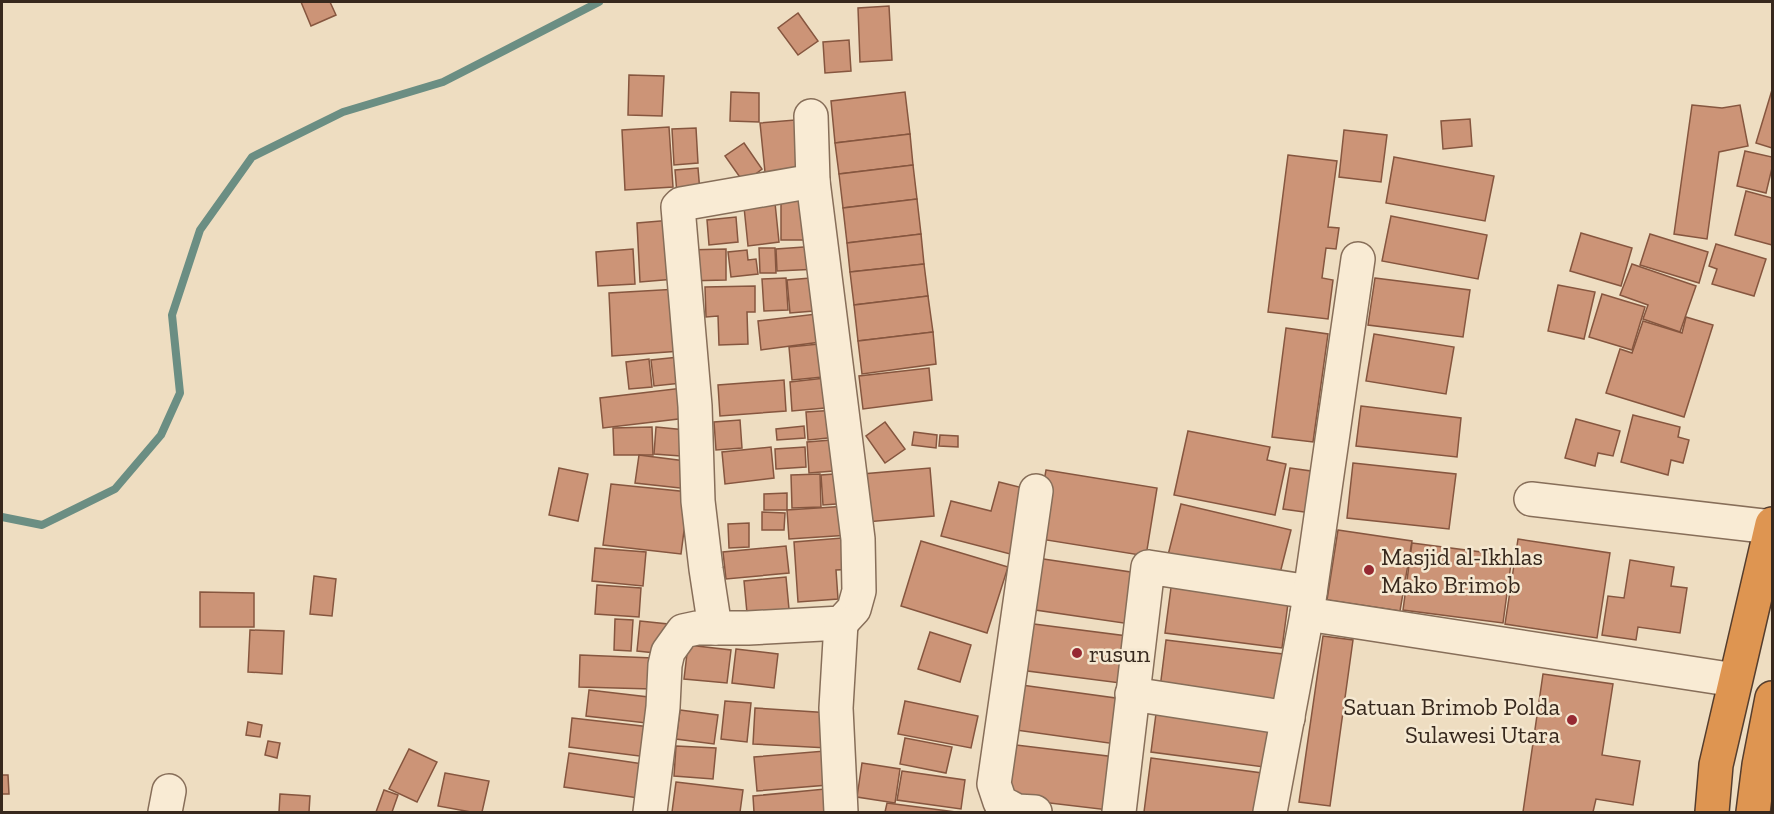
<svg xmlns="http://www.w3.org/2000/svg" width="1774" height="814" font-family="'Zilla Slab',serif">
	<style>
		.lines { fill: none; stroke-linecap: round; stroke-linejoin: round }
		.stream { stroke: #6b8e83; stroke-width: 8 }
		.building { fill: #cc9477; stroke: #86563f; stroke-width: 1.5 }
		.minor-casing { stroke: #876e59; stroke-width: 36 }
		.highway-casing { stroke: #553d2d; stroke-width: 36 }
		.minor { stroke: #f9ebd4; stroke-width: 33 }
		.highway { stroke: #de9551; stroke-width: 33 }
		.poi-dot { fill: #962932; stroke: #f5e8d1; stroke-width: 2 }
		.labels { text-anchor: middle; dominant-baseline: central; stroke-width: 5; stroke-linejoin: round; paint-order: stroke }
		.poi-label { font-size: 24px; fill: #37281d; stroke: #f5e8d1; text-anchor: start }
	</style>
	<rect width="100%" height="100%" fill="#eeddc1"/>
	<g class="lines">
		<path class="stream" d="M2,517L42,525L115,489L161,435L180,393L172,315L200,230L252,157L343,112L443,82L599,2"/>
	</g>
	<g class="building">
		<path d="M301,2H330L336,15L311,26Z"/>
		<path d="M889,6L892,60L860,62L858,8Z"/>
		<path d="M798,13L818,41L798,55L778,28Z"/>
		<path d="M849,40L851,71L825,73L823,42Z"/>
		<path d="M629,75L664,76L662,116L628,115Z"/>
		<path d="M1772,90V148L1756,143Z"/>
		<path d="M731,92L759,93V122L730,121Z"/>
		<path d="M905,92L910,134L835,143L831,101Z"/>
		<path d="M1692,105L1722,108L1740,105L1748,146L1719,152L1707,239L1674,234Z"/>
		<path d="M1470,119L1472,146L1443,149L1441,121Z"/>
		<path d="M795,120L800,179L766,182L760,123Z"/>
		<path d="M669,127L673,187L625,190L622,130Z"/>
		<path d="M696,128L698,163L674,165L672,129Z"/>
		<path d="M1344,130L1387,135L1381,182L1339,177Z"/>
		<path d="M910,134L913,165L839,174L835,143Z"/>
		<path d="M744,143L762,169L744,183L725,156Z"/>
		<path d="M1745,151L1772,157V168L1766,193L1737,186Z"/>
		<path d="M1288,155L1337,161L1328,227L1339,228L1336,249L1326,248L1322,278L1333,280L1328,319L1268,312Z"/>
		<path d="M1394,157L1494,176L1485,221L1386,203Z"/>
		<path d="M913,165L917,199L843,208L839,174Z"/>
		<path d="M698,168L700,192L677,194L675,170Z"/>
		<path d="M1746,191L1772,198V245L1735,235Z"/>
		<rect x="781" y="198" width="33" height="42"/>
		<path d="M917,199L921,234L847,243L843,208Z"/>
		<path d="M775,203L779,242L748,246L744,207Z"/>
		<path d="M1391,216L1487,235L1478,279L1382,261Z"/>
		<path d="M736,217L738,242L709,245L707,220Z"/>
		<path d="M672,220L675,279L640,282L637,223Z"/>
		<path d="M1581,233L1632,248L1621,286L1570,271Z"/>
		<path d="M921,234L924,264L850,272L847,243Z"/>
		<path d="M1650,234L1708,252L1699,283L1640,265Z"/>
		<path d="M1716,244L1766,259L1754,296L1712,284L1717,269L1709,266Z"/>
		<path d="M818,246L819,269L777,271L776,249Z"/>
		<path d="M759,248H775L776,273H760Z"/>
		<path d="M633,249L635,284L598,286L596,252Z"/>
		<path d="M726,249V280L685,281V250Z"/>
		<path d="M747,250L748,260L756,259L758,274L731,277L728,252Z"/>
		<path d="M924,264L928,296L854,305L850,272Z"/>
		<path d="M1632,264L1696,286L1680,332L1643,319L1648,305L1620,295Z"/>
		<path d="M822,277L826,310L790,313L787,280Z"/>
		<path d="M786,278L788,310L764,311L762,279Z"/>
		<path d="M1375,278L1470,290L1463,337L1368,325Z"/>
		<path d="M1558,285L1595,292L1584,339L1548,331Z"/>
		<path d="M755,286V312H747L748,344L719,345L718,316L706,317L705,287Z"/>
		<path d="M678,289L681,351L612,356L609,293Z"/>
		<path d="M1602,294L1645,307L1632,350L1589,337Z"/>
		<path d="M928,296L933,332L858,341L854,305Z"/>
		<path d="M825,313L828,341L761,350L758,321Z"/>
		<path d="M1686,317L1713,325L1684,417L1606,393L1620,349L1632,353L1643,321L1682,333Z"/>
		<path d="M1286,328L1328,334L1313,442L1272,437Z"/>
		<path d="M933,332L936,364L862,374L858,341Z"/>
		<path d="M1374,334L1454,347L1446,394L1366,381Z"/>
		<path d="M829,343L833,376L792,380L789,347Z"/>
		<path d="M688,356L691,382L654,386L651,360Z"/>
		<path d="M649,359L652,387L629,389L626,362Z"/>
		<path d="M929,368L932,400L863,409L859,376Z"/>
		<path d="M834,377L836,407L792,411L790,382Z"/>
		<path d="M784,380L786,411L720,416L718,385Z"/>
		<path d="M691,387L695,417L603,428L600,398Z"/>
		<path d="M1361,406L1461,418L1457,457L1356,446Z"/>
		<path d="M836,410L838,437L808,440L806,412Z"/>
		<path d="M1633,415L1680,427L1678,437L1689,440L1683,463L1671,460L1668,475L1621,462Z"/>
		<path d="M1576,419L1620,431L1613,456L1598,453L1595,466L1565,458Z"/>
		<path d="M740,420L742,448L716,450L714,422Z"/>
		<path d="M885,422L905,449L885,463L866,436Z"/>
		<path d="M804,426L805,438L777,440L776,429Z"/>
		<path d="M652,427L653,455H614L613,428Z"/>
		<path d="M656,427L696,431L694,457L654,454Z"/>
		<path d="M1188,431L1270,447L1267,460L1286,464L1275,515L1174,495Z"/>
		<path d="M914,432L937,435L936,448L912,445Z"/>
		<path d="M940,435L958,436V447L939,446Z"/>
		<path d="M844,439L846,470L809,473L807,442Z"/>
		<path d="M771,447L774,478L725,484L722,452Z"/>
		<path d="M805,447L806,467L776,469L775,449Z"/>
		<path d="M639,455L693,462L689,489L635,483Z"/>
		<path d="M1353,463L1456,474L1449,529L1347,518Z"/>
		<path d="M559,468L588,474L578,521L549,515Z"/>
		<path d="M930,468L934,516L866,522L862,474Z"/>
		<path d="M1290,468L1318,472L1311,513L1283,509Z"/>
		<path d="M1046,470L1157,488L1146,556L1034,538Z"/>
		<path d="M848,473L850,503L823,505L821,475Z"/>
		<path d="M820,474L821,507L792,508L791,475Z"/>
		<path d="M999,482L1035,491L1018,556L941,536L951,501L991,511Z"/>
		<path d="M611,484L689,492L681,554L603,545Z"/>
		<path d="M787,493V510H764V494Z"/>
		<path d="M1181,504L1291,530L1277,585L1167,559Z"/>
		<path d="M848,506L850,535L789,539L787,510Z"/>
		<path d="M762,512L785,513L784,530H762Z"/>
		<path d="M749,523V547L729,548L728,524Z"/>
		<path d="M1338,530L1412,541L1400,611L1327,600Z"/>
		<path d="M854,537L857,569L836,570L838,599L798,602L794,542Z"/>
		<path d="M1518,539L1610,553L1597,638L1505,624Z"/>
		<path d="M921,541L1008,567L987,633L901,606Z"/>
		<path d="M1412,543L1512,556L1503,623L1403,610Z"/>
		<path d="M786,546L789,573L726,579L723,552Z"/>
		<path d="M595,548L646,552L643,586L592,581Z"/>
		<path d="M1030,557L1144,574L1137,625L1022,608Z"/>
		<path d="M1630,560L1674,567L1671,586L1687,588L1680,633L1638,627L1636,640L1602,635L1608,596L1624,598Z"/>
		<path d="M314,576L336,579L332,616L310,614Z"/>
		<path d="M786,577L789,609L747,613L744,581Z"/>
		<path d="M1172,580L1289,596L1282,648L1165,633Z"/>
		<path d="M597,585L641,588L639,617L595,614Z"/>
		<path d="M200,592L254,593V627H200Z"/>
		<path d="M615,619L633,620L631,651L614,650Z"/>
		<path d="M640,621L668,624L665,654L637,651Z"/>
		<path d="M1026,623L1135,637L1128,684L1020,670Z"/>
		<path d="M250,630L284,631L282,674L248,672Z"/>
		<path d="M930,632L971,645L960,682L918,669Z"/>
		<path d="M1323,636L1353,640L1330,806L1299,802Z"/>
		<path d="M1166,640L1283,654L1276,711L1159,696Z"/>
		<path d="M688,645L731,650L727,683L684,679Z"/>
		<path d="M736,649L778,654L774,688L732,683Z"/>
		<path d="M580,655L653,658L652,689L579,687Z"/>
		<path d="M1543,674L1613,684L1602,755L1640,761L1633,805L1596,799L1593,812H1523Z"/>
		<path d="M1014,684L1130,700L1123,745L1008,729Z"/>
		<path d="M589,690L657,698L655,724L586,716Z"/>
		<path d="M725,701L751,703L747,742L721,739Z"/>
		<path d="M905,701L978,716L971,748L898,734Z"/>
		<path d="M1157,706L1270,721L1264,767L1151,752Z"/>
		<path d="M755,708L831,713L828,748L753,744Z"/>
		<path d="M680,710L718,715L714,744L676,739Z"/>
		<path d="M572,718L659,728L655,758L569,747Z"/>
		<path d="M248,722L262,725L260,737L246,735Z"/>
		<path d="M905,738L952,747L946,773L900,764Z"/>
		<path d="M268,741L280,743L277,758L265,755Z"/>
		<path d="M1007,744L1124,758L1117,811L1000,797Z"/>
		<path d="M676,746L716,748L713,779L674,776Z"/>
		<path d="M409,749L437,762L417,802L389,789Z"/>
		<path d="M825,751L828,785L757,791L754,757Z"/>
		<path d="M569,753L650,765L645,799L564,787Z"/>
		<path d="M1151,758L1262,773L1257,812H1144Z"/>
		<path d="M862,763L900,769L895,803L857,797Z"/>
		<path d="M902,771L965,780L961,809L897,800Z"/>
		<path d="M445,773L489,781L482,812H471L438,806Z"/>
		<path d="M2,775H8L9,794H2Z"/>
		<path d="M676,782L743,790L740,812H672Z"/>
		<path d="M825,789L827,812H754L753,796Z"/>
		<path d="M384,790L398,795L392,812H376Z"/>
		<path d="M280,794L310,796L309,812H279Z"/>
		<path d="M887,803L956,812H885Z"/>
	</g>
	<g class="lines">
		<defs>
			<g id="minor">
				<path d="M1531,499L1772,527"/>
				<path d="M1307,614L1735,680"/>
				<path d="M715,628L706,569L698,501L695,406L678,207L681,204L813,181"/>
				<path d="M1132,694L1288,718"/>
				<path d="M165,812L169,791"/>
				<path d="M650,812L663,707L665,665L668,652L683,631L697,628H748L841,623L854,609L859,591L858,539L813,181L811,116"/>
				<path d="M841,812L836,708L841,623"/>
				<path d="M1035,812L1017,811L1000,802L994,784L1036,491"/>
				<path d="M1119,812L1148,567L1310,592"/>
				<path d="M1270,812L1307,614L1358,259"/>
			</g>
			<g id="highway">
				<path d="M1712,812L1716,765L1772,524"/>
				<path d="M1753,812L1759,765L1772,698"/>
			</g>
		</defs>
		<use href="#minor" class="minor-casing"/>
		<use href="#highway" class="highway-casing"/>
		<use href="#minor" class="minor"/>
		<use href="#highway" class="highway"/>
	</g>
	<g class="poi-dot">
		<circle cx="1369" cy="570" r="6"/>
		<circle cx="1077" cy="653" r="6"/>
		<circle cx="1572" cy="720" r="6"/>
	</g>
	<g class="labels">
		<g class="poi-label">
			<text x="1381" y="556">Masjid al-Ikhlas<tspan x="1381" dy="28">Mako Brimob</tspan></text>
			<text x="1089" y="653">rusun</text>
			<text x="1560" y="706" text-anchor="end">Satuan Brimob Polda<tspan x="1560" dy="28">Sulawesi Utara</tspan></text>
		</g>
	</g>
	<rect width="1774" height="814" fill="none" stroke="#37281d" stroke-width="6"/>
</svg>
